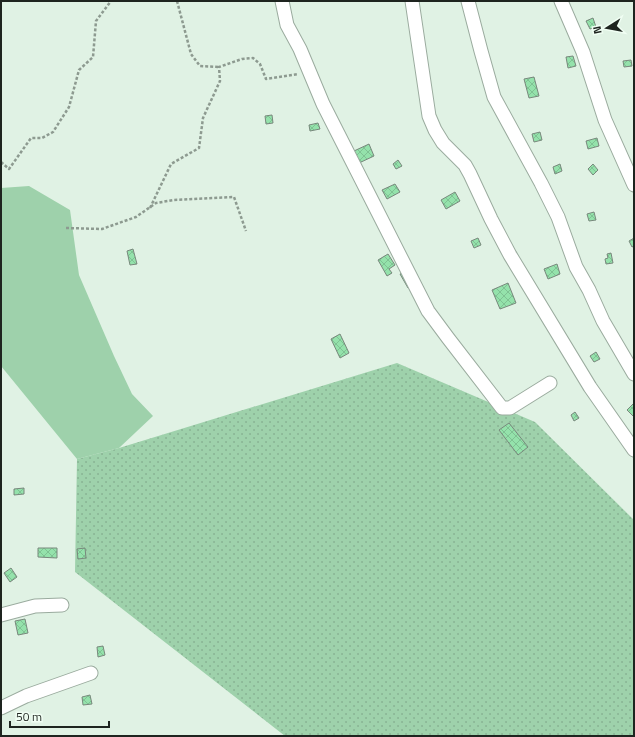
<svg xmlns="http://www.w3.org/2000/svg" width="635" height="737" font-family="'Titillium Web',sans-serif">
	<style>
		.grass { fill: url(#grass-dots) }
		.garden { fill: #9ed1ab }
		.building { fill: url(#building-cross-hatch); stroke: #78887c }
		.lines { fill: none; stroke-linecap: round; stroke-linejoin: round }
		.minor-casing { stroke: #9aab9e; stroke-width: 15 }
		.path { stroke: #8d9a90; stroke-width: 2.5; stroke-dasharray: 3 2; stroke-linecap: butt }
		.minor { stroke: #fff; stroke-width: 13 }
	</style>
	<defs>
		<pattern id="grass-dots" width="8" height="8" patternUnits="userSpaceOnUse"><rect width="8" height="8" fill="#9ed1ab"/><path d="M2 2h.1M6 6h.1" fill="none" stroke="#88b393" stroke-width="1.8" stroke-linecap="round"/></pattern>
		<pattern id="building-cross-hatch" width="8" height="8" patternUnits="userSpaceOnUse"><rect width="8" height="8" fill="#94e2ab"/><path d="M0 0l8 8M0 8l8-8" fill="none" stroke="#7fc293"/></pattern>
	</defs>
	<rect width="100%" height="100%" fill="#e0f2e4"/>
	<path class="grass" d="M397,363L535,422L634,520V736H285L75,572L77,459L119,448Z"/>
	<path class="garden" d="M29,186L70,210L79,275L114,356L132,394L153,416L119,448L77,459L1,366V188Z"/>
	<g class="building">
		<path d="M593,18L596,27L590,29L586,21Z"/>
		<path d="M573,56L576,66L568,68L566,57Z"/>
		<path d="M631,60L632,66L624,67L623,61Z"/>
		<path d="M534,77L539,96L529,98L524,79Z"/>
		<path d="M272,115L273,123L266,124L265,116Z"/>
		<path d="M318,123L320,129L310,131L309,125Z"/>
		<path d="M540,132L542,140L534,142L532,134Z"/>
		<path d="M597,138L599,146L588,149L586,141Z"/>
		<path d="M369,144L374,156L359,163L354,151Z"/>
		<path d="M398,160L402,166L396,169L393,164Z"/>
		<path d="M560,164L562,171L555,174L553,167Z"/>
		<path d="M593,164L598,170L593,175L588,169Z"/>
		<path d="M395,184L400,192L387,199L382,190Z"/>
		<path d="M455,192L460,201L446,209L441,200Z"/>
		<path d="M594,212L596,220L589,221L587,214Z"/>
		<path d="M478,238L481,245L474,248L471,241Z"/>
		<path d="M634,238V246L632,247L629,241Z"/>
		<path d="M133,249L137,264L130,265L127,251Z"/>
		<path d="M611,253L613,263L606,264L605,259L608,258L607,254Z"/>
		<path d="M388,254L395,265L389,269L392,273L387,276L378,260Z"/>
		<path d="M557,264L560,274L548,279L544,269Z"/>
		<path d="M406,271L413,285L408,288L400,274Z"/>
		<path d="M508,283L516,303L500,309L492,290Z"/>
		<path d="M340,334L349,353L340,358L331,339Z"/>
		<path d="M596,352L600,359L594,362L590,356Z"/>
		<path d="M634,403V417L627,410Z"/>
		<path d="M575,412L579,418L574,421L571,415Z"/>
		<path d="M509,423L528,447L518,455L499,430Z"/>
		<path d="M24,488V494L14,495V489Z"/>
		<path d="M38,548H57V558L38,557Z"/>
		<path d="M85,548L86,558L78,559L77,549Z"/>
		<path d="M11,568L17,577L10,582L4,573Z"/>
		<path d="M25,619L28,633L18,635L15,621Z"/>
		<path d="M103,646L105,655L98,657L97,647Z"/>
		<path d="M90,695L92,704L83,705L82,697Z"/>
	</g>
	<g class="lines">
		<defs>
			<g id="minor">
				<path d="M282,1L287,25L300,49L323,104L428,311L448,338L502,408H510L550,383"/>
				<path d="M412,1L429,116L435,130L443,143L465,165L470,174L491,219L510,255L590,387L634,450"/>
				<path d="M468,1L481,51L494,97L541,183L558,217L576,267L589,290L603,321L634,374"/>
				<path d="M561,1L583,52L605,120L634,185"/>
				<path d="M1,615L35,606L62,605"/>
				<path d="M1,708L26,696L91,673"/>
			</g>
		</defs>
		<use href="#minor" class="minor-casing"/>
		<g class="path">
			<path d="M177,1L191,54L200,66L219,67"/>
			<path d="M1,162L9,169L31,138H42L53,132L69,107L79,70L93,57L96,21L111,1"/>
			<path d="M150,208L171,164L199,148L203,118L220,81L219,67L242,59L253,58L260,64L266,79L298,74"/>
			<path d="M66,228L102,229L136,217L156,203L174,200L234,197L246,231"/>
		</g>
		<use href="#minor" class="minor"/>
	</g>
	<rect width="635" height="737" fill="none" stroke="#1e241f" stroke-width="4"/>
	<g transform="translate(607 28) rotate(259)" stroke="#f0fef3" stroke-width="3" paint-order="stroke">
	<path d="M0-3L7 15L0 10L-7 15Z" fill="#1e241f"/>
	<text y="-6" font-size="11" font-weight="bold" text-anchor="middle" fill="#1e241f">N</text>
	</g>
	<path d="M10 721v6h99v-6" fill="none" stroke="#1e241f" stroke-width="2"/>
	<text x="16" y="721" font-size="12" fill="#1e241f" stroke="#f0fef3" stroke-width="3" paint-order="stroke">50 m</text>
</svg>
